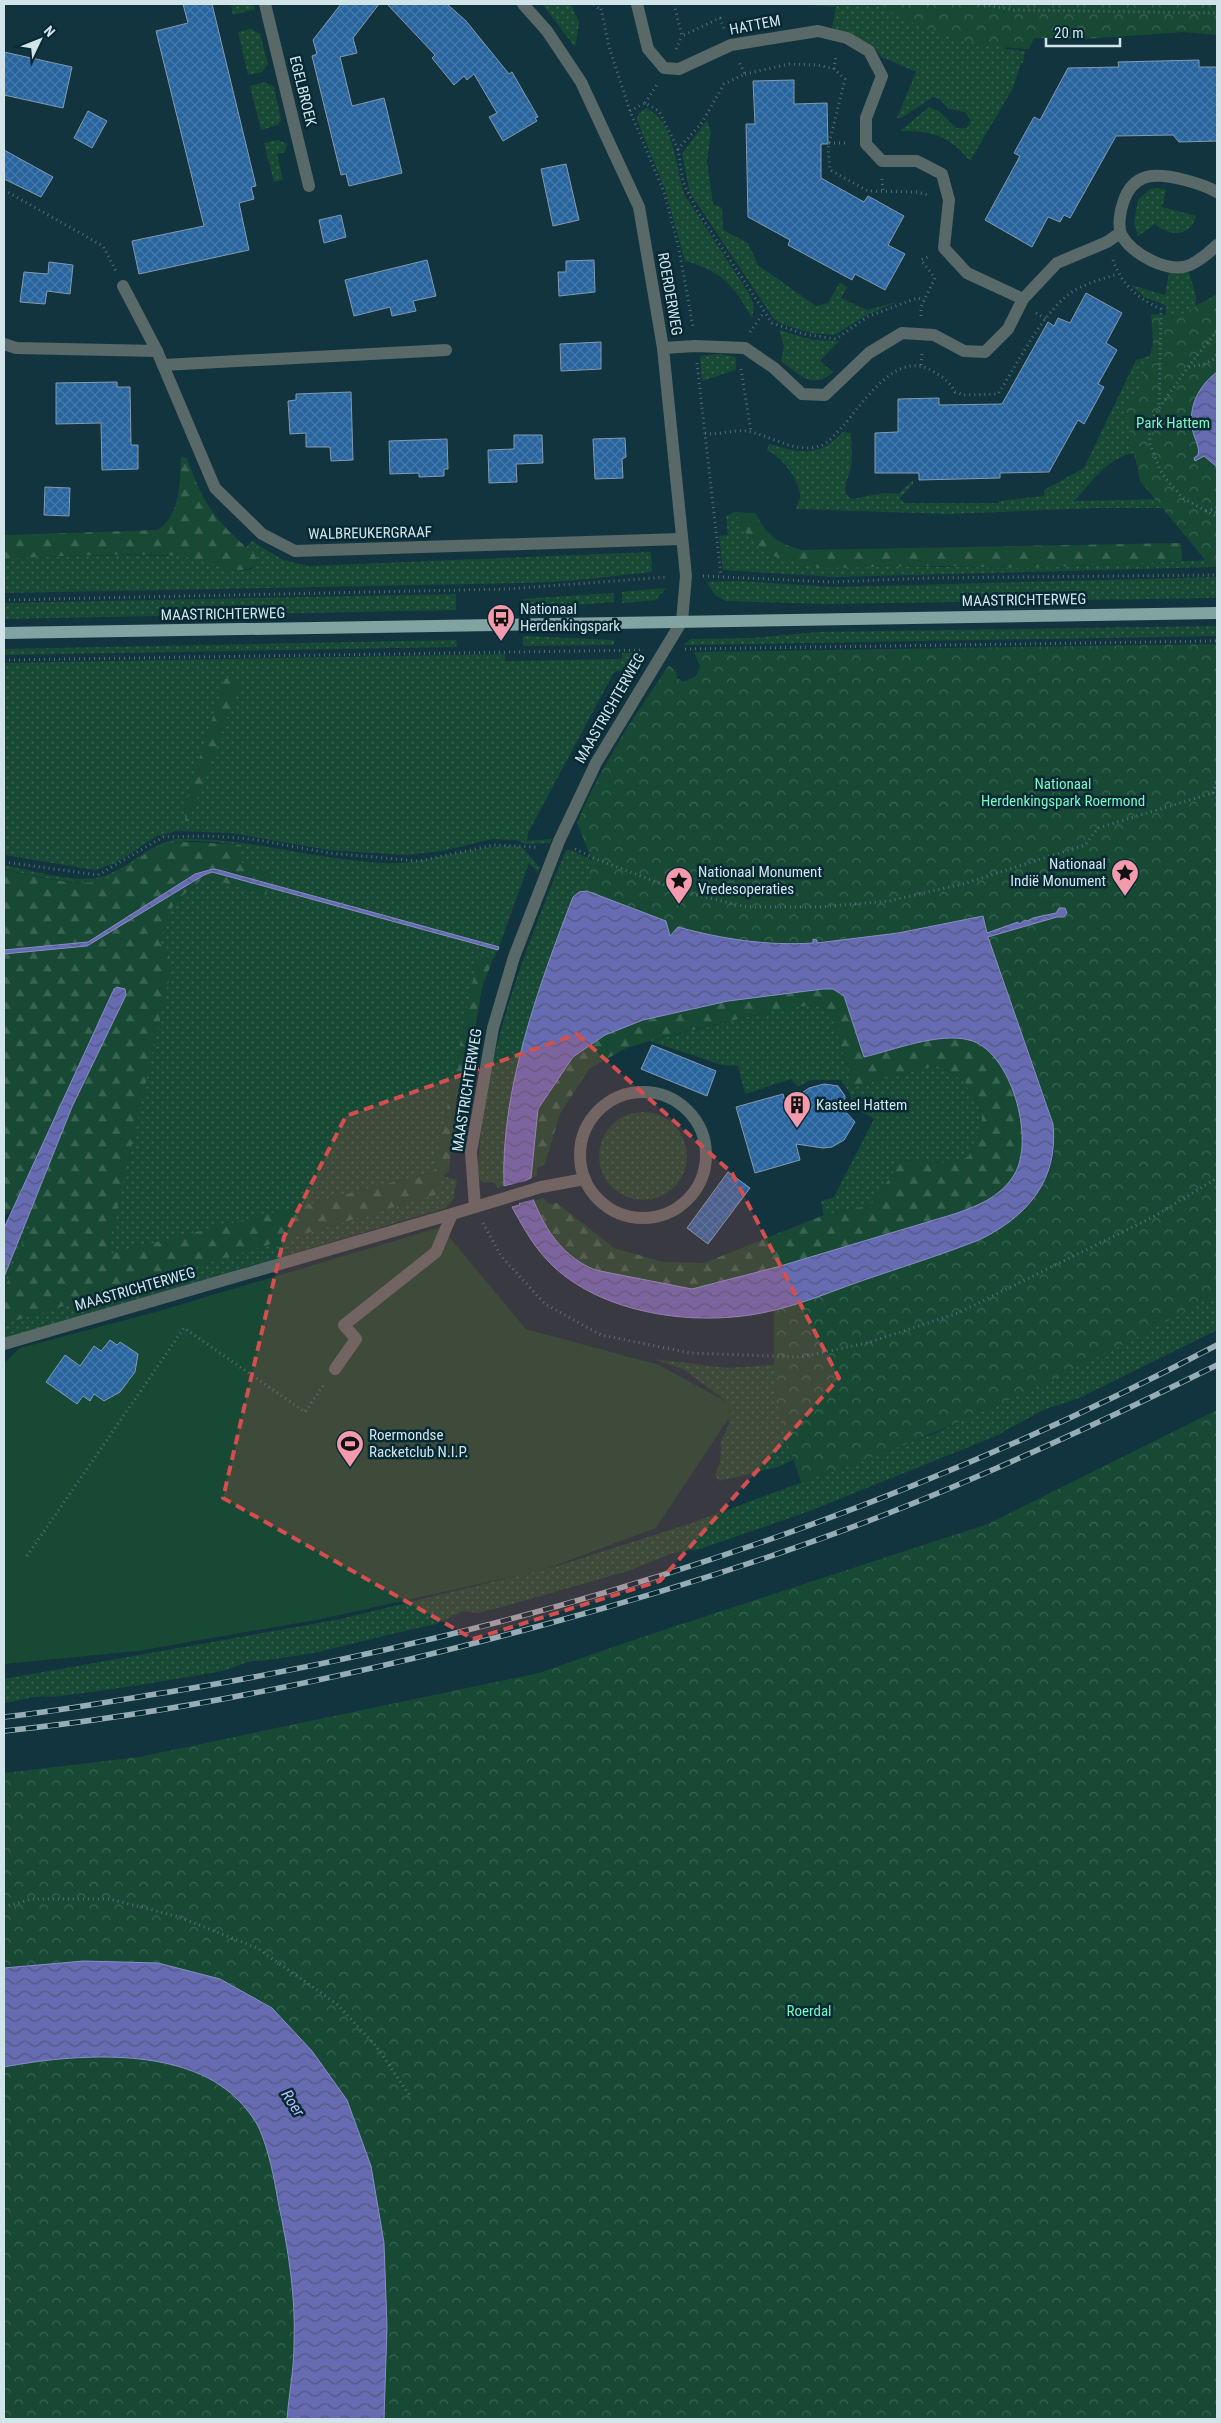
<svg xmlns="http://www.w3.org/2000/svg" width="1221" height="2423" font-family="'Roboto Condensed',sans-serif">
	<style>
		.grass { fill: url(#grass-dots); fill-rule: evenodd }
		.forest { fill: url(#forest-firs) }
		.park { fill: url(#park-crowns) }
		.garden { fill: #184935 }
		.water { fill: url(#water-waves); stroke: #868fc3; fill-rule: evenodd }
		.pier { fill: #12343e }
		.building { fill: url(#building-cross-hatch); stroke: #8399b1 }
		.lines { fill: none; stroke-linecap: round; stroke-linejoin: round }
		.path { stroke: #516e77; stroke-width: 3; stroke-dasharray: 1 4; stroke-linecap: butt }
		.minor { stroke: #596968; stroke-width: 12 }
		.major { stroke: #81a3a1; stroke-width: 12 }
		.rail-casing { stroke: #96adb5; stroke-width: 5.5 }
		.rail { stroke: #062934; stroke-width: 4; stroke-dasharray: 11; stroke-linecap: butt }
		.marked { fill: #d54e4f; fill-opacity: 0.2; stroke: #d54e4f; stroke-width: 4; stroke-dasharray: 10 6; stroke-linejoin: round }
		.labels { text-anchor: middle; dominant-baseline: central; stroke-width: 5; stroke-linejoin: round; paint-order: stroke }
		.street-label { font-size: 15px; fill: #d1e4ea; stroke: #062934 }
		.park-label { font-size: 15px; fill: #77f9c1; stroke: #062934 }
		.poi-label { font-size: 15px; fill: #d1e4ea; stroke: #062934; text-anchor: start }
		.water-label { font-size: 16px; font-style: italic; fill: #b7bef9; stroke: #062934 }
	</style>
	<defs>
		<pattern id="grass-dots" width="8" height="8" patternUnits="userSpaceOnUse" patternTransform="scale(1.25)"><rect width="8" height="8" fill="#184935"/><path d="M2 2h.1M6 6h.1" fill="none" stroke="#396352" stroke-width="1.8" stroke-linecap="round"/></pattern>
		<pattern id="forest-firs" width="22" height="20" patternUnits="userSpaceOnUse" patternTransform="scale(1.25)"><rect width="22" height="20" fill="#184935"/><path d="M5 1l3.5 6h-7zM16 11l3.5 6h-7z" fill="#396352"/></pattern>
		<pattern id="park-crowns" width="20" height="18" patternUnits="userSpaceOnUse" patternTransform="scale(1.25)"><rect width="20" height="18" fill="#184935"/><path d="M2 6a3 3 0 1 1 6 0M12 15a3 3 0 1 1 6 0" fill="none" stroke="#396352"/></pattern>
		<pattern id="water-waves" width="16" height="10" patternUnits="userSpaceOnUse" patternTransform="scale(1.25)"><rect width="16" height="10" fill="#666bb2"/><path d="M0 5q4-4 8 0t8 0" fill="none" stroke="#545981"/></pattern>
		<pattern id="building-cross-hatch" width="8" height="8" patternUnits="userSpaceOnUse" patternTransform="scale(1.25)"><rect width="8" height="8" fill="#28649d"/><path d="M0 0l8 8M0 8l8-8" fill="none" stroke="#467aab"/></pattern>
	</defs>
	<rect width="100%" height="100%" fill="#12343e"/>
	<g class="grass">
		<path d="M231,4H253L255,9L233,15Z"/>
		<path d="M542,4H571L579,23L575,47Z"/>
		<path d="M797,4H1217L1032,35L1006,47V49L1025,51L1023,63H1021L1013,88L970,161C948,135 933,131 900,131L929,107L939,111L956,128H967L971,121L965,112L949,109L939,99L933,97L901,118H897L916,72L882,57L867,42L832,29L836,7Z"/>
		<path d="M251,29L260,34L268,64L262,72L248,75L238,32Z"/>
		<path d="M265,82L274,87L281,120L278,125L261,130L250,86Z"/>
		<path d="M646,108C676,122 675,168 685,196L750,295L754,307L752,318C735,287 721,270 685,261L665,189L637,120L638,114Z"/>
		<path d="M707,120L711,133L707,161L713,204L722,208L723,230L748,243L758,265L816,306L828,303L840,282L847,287L841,298L867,310L897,302L867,315L834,335L811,333L784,325L774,319L690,193L682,154Z"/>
		<path d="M278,140L287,144L285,152L277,154L283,180L274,182L264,143Z"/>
		<path d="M1156,188L1166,190L1162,207L1196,216C1191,237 1169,237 1155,224L1138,236L1134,222L1138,200L1150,189Z"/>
		<path d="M1170,269H1188L1196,296V305L1211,299L1161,383L1166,307L1163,304L1144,297L1131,285L1165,295L1169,273L1166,272Z"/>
		<path d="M779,330L813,340L839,341L820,361L833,372C813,391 799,374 781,361L784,346Z"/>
		<path d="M720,354L736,357V370L702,381L700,356Z"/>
		<path d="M1156,354L1140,453C1111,452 1092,482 1074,501L1165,499L1184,508H1097L949,514L796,509C797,506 799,501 800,498C802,483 780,454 767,451L769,444C801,453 819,458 843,432L851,433C851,443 853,455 851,466C850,477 838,491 852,499L884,493L898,494L913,480V484L900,498L904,503H999V501L1044,496V490L1084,468L1136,360Z"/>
		<path d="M735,512L745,532L766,554L883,566L1030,568L1209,560L1217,567L835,577L723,570L719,536L728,535L726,516Z"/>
		<path d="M252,541L283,560L309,566L649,552H651L652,572L568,581L524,583L4,593V558L125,555L183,556L243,571L252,569L257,562L255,555L246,547Z"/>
		<path d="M1217,577V598L825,604L726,601L715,595L707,582L739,581L834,587Z"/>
		<path d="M666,588L656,600L622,603V592Z"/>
		<path d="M614,593V602L522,609V599Z"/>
		<path d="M456,594V610L4,619V603Z"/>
		<path d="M1217,626V636L683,645L691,639L754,638L819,632Z"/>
		<path d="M523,636L614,640V645L523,646Z"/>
		<path d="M456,640L457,647L4,655V649Z"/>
		<path d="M622,653H635L640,666L614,672L528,833L527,841L552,839L550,843L526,844L516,840L493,839L442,851L406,855L328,850L232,833L177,831L157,836L116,863L95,870L4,855V663L505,654V661L622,659ZM200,759L186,826L184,807Z"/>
		<path d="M175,839C247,837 311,859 382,863C431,866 475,842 522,847L540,868L538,872L529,863L499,947L269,884L270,875L240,862V845C222,842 185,838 168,844C143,852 125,877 98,882C70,886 32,874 4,870V865C32,870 80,886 107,875C132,865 147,846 175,839Z"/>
		<path d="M568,849L592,860L655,917L587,891L579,892L573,897C539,985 500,1091 504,1186L498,1188L493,1182L485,1183L480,1180L478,1172C481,1061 524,953 565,852Z"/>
		<path d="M208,878L266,895L268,887L498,950L493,959L478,956L434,1172L109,1255L110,1241L159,942L173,904L200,881Z"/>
		<path d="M815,1005L828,1011L832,1016L853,1087L938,1065L964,1081L982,1113L981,1131L968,1157L947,1163L902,1160L871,1205L824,1215L821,1201L834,1197L874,1119L852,1106L850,1094L841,1080H811L798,1087L791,1079L745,1094L738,1066L722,1065L650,1041L780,1009Z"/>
		<circle cx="643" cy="1156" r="44"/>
		<path d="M443,1176L457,1180L453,1200L446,1208L4,1339V1324L437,1194Z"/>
		<path d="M28,1217L30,1226L4,1290V1277Z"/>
		<path d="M1217,1294V1330L1079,1398L1043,1410L996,1436L807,1512L700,1549L673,1553L628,1571L509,1605L478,1613L463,1611L436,1624L388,1635L313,1653L262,1661C248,1659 236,1668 222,1671C166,1681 109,1690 52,1697C35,1694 21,1701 4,1703V1679L341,1619L557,1566L689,1524L936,1433L1119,1346Z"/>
		<path d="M653,1359L728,1368L815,1362L841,1437L778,1467L719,1481L715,1475L720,1462L721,1441L729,1424L726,1401L683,1369Z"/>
	</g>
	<g class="forest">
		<path d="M181,456L187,458C204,507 216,521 255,555L257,562C246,582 199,558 181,556C122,552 63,557 4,558V535L157,530C181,516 180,481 181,456Z"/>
		<path d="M735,512L756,513C764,534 780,545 802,550L1181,543L1182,561L1030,568L933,566L820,568L766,554L745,532Z"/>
		<path d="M225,679H242L186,828L184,807Z"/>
		<path d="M194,842L241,845L240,862L270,875L269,884C247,877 217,863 195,874L88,942L4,950V870C31,874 73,888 100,881C123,876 138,855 160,846C171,842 183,842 194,842Z"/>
		<path d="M212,872L268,887L266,895L208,878L201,880L174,903L159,942L169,952L171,971L110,1241L109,1254L434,1172L478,955L493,959L482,988L474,1035L457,1095L449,1171L443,1176L438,1194L4,1324V1290L30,1226L28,1217L72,1107L125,989L119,986L114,989L12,1209L4,1216V954L87,946L204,874Z"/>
		<path d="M823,989H833L844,996L865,1057C894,1050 940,1032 969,1040C1011,1050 1036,1140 1014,1175C1000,1198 975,1207 951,1215L777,1267L692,1289L595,1270C562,1256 549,1231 533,1201L543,1198L549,1204L557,1203L614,1248L663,1262L704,1263L824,1215L871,1205L902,1160L947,1163L968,1157L981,1131L982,1113L964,1081L938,1065L853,1087L832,1016L828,1011L815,1005L780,1009L664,1037L626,1048L589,1069L560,1114L545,1164L537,1168V1176L531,1178L538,1109L573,1057L605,1035L643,1020L728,1001Z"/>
	</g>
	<g class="park">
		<path d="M878,4H1217V35L1184,32L1084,39L1034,38L1029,49C973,46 926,35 878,4Z"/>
		<path d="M1217,294V567H1211L1140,481L1127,420V401L1138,395L1153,344L1151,314L1180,316Z"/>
		<path d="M1217,644V1294C1084,1368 945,1434 801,1483L774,1395V1311L968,1244C1006,1230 1050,1194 1054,1151C1057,1120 1041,1090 1030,1060C1014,1013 996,965 982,916L878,937L817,943L813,940V943C768,946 722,939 679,928L670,936L666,921L587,891L592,860L577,823C600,767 635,715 669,665L676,671L677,678L684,682L696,676L700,666L694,652Z"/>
		<path d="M1217,1410V2419H4V1773L139,1757L539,1673L645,1636L988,1524Z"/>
	</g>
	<path class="garden" d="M441,1227L526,1329L659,1365L736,1407L656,1528L543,1570L321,1619L138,1651L4,1664V1363L20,1348L159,1311Z"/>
	<g class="water">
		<path d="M1217,372V467L1204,456L1195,461L1194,458L1198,455C1200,447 1195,440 1193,432C1187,409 1198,386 1217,372Z"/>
		<path d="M213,869L219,870L499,947L498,950L212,872L204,875L87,946L4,954V950L88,942L195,874Z"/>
		<path d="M587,891L666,921L670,936L678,927C722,939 767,946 813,943V939L817,940V943L898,933L983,916L987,933L1018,922L1019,924L1025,920L1027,921L1033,918L1056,913L1059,908H1065L1067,913L1064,917H1057L988,937L1053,1124C1059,1180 1027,1217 979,1240C941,1255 902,1267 864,1280C835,1290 805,1303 775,1310C705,1328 607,1317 553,1266C535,1249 524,1229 512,1207L520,1205L513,1184L504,1186C500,1091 539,985 573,897L579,892ZM823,989H833L844,996L864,1057C894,1050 939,1032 969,1040C1011,1050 1036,1140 1014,1175C1000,1198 975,1207 951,1215L777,1267L692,1289L595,1270C556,1254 539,1218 526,1180L531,1178L538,1109L573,1057L605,1035L643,1020L728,1001Z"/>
		<path d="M117,987L125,989L126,995L72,1107L4,1277V1228L114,989Z"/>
		<path d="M84,1961L158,1963L220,1979L272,2008L312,2051L347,2100L371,2166L384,2243L387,2327L384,2419H287C289,2394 294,2369 294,2344C296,2296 288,2248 278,2201C274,2177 269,2151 259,2128C254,2118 244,2105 236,2098C182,2045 72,2054 4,2067V1968Z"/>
	</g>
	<path class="pier" d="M534,1179L529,1181L535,1199L511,1205L517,1203L512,1187H502Z"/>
	<g class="building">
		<path d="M183,4H212L256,186L251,187L254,199L239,203L249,250L139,274L132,241L204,226L156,31L188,23Z"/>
		<path d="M341,4H379L353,38L357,53L340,57L352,106L384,98L402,173L349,186L346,174L341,175L312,56L317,54L313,40Z"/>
		<path d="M387,4H447L466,21L509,74L512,72L538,117L535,118L537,121L503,141L489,117L497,113L474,74L467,80L464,76L454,85L432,58L435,55Z"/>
		<path d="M4,52L72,67L63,108L4,95Z"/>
		<path d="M1199,60V67H1217V141L1179,142L1173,135L1116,136L1070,218L1064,215L1060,222L1048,217L1032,247L985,220L1020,156L1014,153L1034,117L1040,120L1068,68L1119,67L1118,62Z"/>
		<path d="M794,80V104L827,103L828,144H821V178L864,202L868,196L904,216L888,245L905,254L885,290L855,274L852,280L788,245L790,240L748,217L746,124H755L753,81Z"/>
		<path d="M88,111L107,121L92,148L74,138Z"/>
		<path d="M4,150L53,177L41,197L4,179Z"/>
		<path d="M566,164L579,220L553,226L541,169Z"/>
		<path d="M341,215L346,237L324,243L319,220Z"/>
		<path d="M427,260L436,296L413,301L416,311L392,316L390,307L354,316L345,280Z"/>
		<path d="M594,260L595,292L559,296L558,272H566V261Z"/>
		<path d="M49,262L73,265L70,294L47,291L45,304L20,302L24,272L48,274Z"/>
		<path d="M1086,293L1122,313L1106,343L1117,350L1098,384L1104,387L1084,424L1078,420L1049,472L1000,473V478L919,480V473H875V433L898,432V399L939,398V405L1002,404L1048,322L1054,326L1058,318L1070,323Z"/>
		<path d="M601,342V369L561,371L560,344Z"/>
		<path d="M117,382V387H130L131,445H138V469L102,470L101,423L56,424V383Z"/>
		<path d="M351,392L353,460L331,461L330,447H306V433L290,434L288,401L296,400V394Z"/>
		<path d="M514,435H542L543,463L516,464L517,482L489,483L488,450L514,449Z"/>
		<path d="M625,438L626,457L622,459L623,478L595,479L593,439Z"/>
		<path d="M447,439L448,469H444V476L419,477V473L390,474L389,441Z"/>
		<path d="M45,487L70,488L69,516L44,515Z"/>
		<path d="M652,1045L716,1071L707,1096L641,1069Z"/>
		<path d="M824,1084L838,1086L845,1096L844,1110L855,1122L844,1140L832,1147L823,1148L796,1144L800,1160L755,1173L736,1107L783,1094L786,1104L809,1088Z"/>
		<path d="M728,1172L750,1188L708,1244L687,1228Z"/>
		<path d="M110,1340L117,1345L120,1342L138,1354L135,1372L120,1392L104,1401L94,1394L90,1401L83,1396L77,1404L46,1382L65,1355L80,1366L94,1346L101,1351Z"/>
	</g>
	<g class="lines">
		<g class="path">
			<path d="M594,4L600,10"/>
			<path d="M600,4L609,47L630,111L664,192L679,249L693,327"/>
			<path d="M674,4L682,36L720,18L724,29"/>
			<path d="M979,4L1014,10L1217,13"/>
			<path d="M676,49L682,36"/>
			<path d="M834,69L836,55"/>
			<path d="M745,74L789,64L818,65L834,69L845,79L828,148L830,170L868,191L917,192L928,195"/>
			<path d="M645,103L658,83"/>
			<path d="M630,111L645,103L659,111L678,149L701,124L724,84L745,74L739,62"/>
			<path d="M829,143H849"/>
			<path d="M678,149L683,182L696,209L772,323L804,334L836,339L867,317L917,298L924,300"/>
			<path d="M882,179L883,191"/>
			<path d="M4,190L103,246L116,271"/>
			<path d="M1113,260C1122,285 1137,298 1161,309L1159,408"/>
			<path d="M1036,313L1046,319"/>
			<path d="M921,316V307L935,278L921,260L928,257"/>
			<path d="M1217,331L1188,367L1149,423L1150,444L1160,470L1166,479L1183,498L1217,517"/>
			<path d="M750,332L764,312"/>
			<path d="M697,363L721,576"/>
			<path d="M921,365L922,352"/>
			<path d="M1189,367L1205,364L1217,357"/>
			<path d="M741,369L751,432"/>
			<path d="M705,433C718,436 733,429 746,431C771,435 794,454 820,446C829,443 836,433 843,426C864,402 898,347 934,372C944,378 950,382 955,392L964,395L998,394C1018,363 1040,317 1069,294C1083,284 1102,279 1118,274"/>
			<path d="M1206,511L1217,508"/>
			<path d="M703,576L831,582L928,578L1217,575"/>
			<path d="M4,600L508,589L667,577"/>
			<path d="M685,649L1217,641"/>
			<path d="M4,660L644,650"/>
			<path d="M1213,793L1217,782"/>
			<path d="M1213,793L1217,798"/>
			<path d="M575,849L596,859L680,891L747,907H819L889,901L963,884L1085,845L1098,828L1213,793"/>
			<path d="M4,862L98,875L163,837L209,836L252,839L329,853L419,861L494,845L537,847"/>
			<path d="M483,1223L501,1256L545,1304L601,1335L690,1353L801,1357L867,1343L958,1313L1155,1216L1217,1178"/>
			<path d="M27,1556L184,1328L305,1412L325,1383"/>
			<path d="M4,1907L32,1899H110L179,1917L257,1948L337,2004L376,2046L410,2096"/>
		</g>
		<g class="minor">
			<path d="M265,4L309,186"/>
			<path d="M637,4L648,49L664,68L679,69L731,45L818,31L847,38L869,51L882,76L866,118V144L882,161H917L942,174L949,200L944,248L967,273L1023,299"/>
			<path d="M1217,192C1207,186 1196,183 1185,180C1157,173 1133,171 1123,203C1120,211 1118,226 1121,234C1131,254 1168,274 1190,265C1200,260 1209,253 1217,245"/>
			<path d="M123,286L157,351L215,488L262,534L295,551L681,539"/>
			<path d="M4,344L16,348L157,351"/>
			<path d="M663,348L695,346L745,348L774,368L802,394L825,395L869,353L902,333L934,335L964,351L985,352L1008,329L1023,299L1057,263L1107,242L1120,233"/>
			<path d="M163,365L446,350"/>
			<circle cx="643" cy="1155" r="63"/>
			<path d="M475,1207L471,1152L493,1028L514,957L559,841L596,763L682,621L686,576L663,348L639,207L581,82L547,31L523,4"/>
			<path d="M4,1344L452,1214L541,1187L585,1179"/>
			<path d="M335,1369L356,1339L344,1325L436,1252L452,1214"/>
		</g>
		<path class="major" d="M4,633L1217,613"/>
		<defs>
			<g id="rail">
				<path d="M4,1717C61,1711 118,1700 175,1691C537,1631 893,1516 1217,1345"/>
				<path d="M4,1731C186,1712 367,1673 543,1625C658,1594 773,1558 884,1515C998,1470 1108,1419 1217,1365"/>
			</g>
		</defs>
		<use href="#rail" class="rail-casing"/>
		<use href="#rail" class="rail"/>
	</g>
	<path class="marked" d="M577,1034L732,1173L839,1378L660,1581L473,1639L223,1498L284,1237L346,1116Z"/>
	<defs>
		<symbol id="bus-pin" viewBox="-11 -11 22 30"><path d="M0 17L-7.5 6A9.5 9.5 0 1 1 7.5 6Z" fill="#f39aac" stroke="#062934"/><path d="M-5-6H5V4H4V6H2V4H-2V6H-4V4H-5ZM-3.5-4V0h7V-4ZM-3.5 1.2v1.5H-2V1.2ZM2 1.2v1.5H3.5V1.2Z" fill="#111"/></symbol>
		<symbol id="sight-pin" viewBox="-11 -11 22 30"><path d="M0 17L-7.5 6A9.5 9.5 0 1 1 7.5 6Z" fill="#f39aac" stroke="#062934"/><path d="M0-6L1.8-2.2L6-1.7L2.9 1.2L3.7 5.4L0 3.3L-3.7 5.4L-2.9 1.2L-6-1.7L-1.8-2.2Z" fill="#111"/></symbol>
		<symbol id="building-pin" viewBox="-11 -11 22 30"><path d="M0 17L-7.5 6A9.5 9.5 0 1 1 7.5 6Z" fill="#f39aac" stroke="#062934"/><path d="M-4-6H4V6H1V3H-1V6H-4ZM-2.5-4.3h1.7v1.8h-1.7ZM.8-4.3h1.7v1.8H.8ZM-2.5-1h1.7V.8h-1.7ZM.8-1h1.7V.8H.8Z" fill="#111"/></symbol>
		<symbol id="stadium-pin" viewBox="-11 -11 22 30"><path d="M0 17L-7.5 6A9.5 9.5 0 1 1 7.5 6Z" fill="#f39aac" stroke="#062934"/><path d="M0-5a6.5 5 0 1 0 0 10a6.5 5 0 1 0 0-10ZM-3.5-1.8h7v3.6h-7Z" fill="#111"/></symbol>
	</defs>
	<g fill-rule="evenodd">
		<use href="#bus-pin" x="485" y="602" width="32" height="43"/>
		<use href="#sight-pin" x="1109" y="857" width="32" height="43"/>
		<use href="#sight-pin" x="663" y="865" width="32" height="43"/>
		<use href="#building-pin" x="781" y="1089" width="32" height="43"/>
		<use href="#stadium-pin" x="334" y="1428" width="32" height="43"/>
	</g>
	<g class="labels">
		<g class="street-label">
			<text transform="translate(755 25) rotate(-11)">HATTEM</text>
			<text transform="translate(303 91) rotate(76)">EGELBROEK</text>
			<text transform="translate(670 294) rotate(80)">ROERDERWEG</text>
			<text transform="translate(370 533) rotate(-1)">WALBREUKERGRAAF</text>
			<text transform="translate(1024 600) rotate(-1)">MAASTRICHTERWEG</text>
			<text transform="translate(223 614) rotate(-1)">MAASTRICHTERWEG</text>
			<text transform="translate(610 708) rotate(-60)">MAASTRICHTERWEG</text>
			<text transform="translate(467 1090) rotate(-81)">MAASTRICHTERWEG</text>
			<text transform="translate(135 1289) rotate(-16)">MAASTRICHTERWEG</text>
		</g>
		<g class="park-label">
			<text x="1173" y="423">Park Hattem</text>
			<text x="1063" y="784">Nationaal<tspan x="1063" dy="17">Herdenkingspark Roermond</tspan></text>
			<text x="809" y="2011">Roerdal</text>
		</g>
		<g class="poi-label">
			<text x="520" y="609">Nationaal<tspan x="520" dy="17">Herdenkingspark</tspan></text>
			<text x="1106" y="864" text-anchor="end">Nationaal<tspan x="1106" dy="17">Indië Monument</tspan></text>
			<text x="698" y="872">Nationaal Monument<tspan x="698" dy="17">Vredesoperaties</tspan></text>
			<text x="816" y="1105">Kasteel Hattem</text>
			<text x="369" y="1435">Roermondse<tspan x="369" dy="17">Racketclub N.I.P.</tspan></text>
		</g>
		<g class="water-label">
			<text transform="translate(293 2103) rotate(57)">Roer</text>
		</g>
	</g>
	<rect width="1221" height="2423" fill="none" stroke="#d1e4ea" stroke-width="10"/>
	<g transform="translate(40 40) rotate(47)" stroke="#062934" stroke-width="4" paint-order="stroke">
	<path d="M0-4L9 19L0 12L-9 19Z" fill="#d1e4ea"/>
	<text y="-8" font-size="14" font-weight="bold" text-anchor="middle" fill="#d1e4ea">N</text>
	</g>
	<path d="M1046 38v8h74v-8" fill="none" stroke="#d1e4ea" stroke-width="2.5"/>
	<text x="1054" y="38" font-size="15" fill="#d1e4ea" stroke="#062934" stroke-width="4" paint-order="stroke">20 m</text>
</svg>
